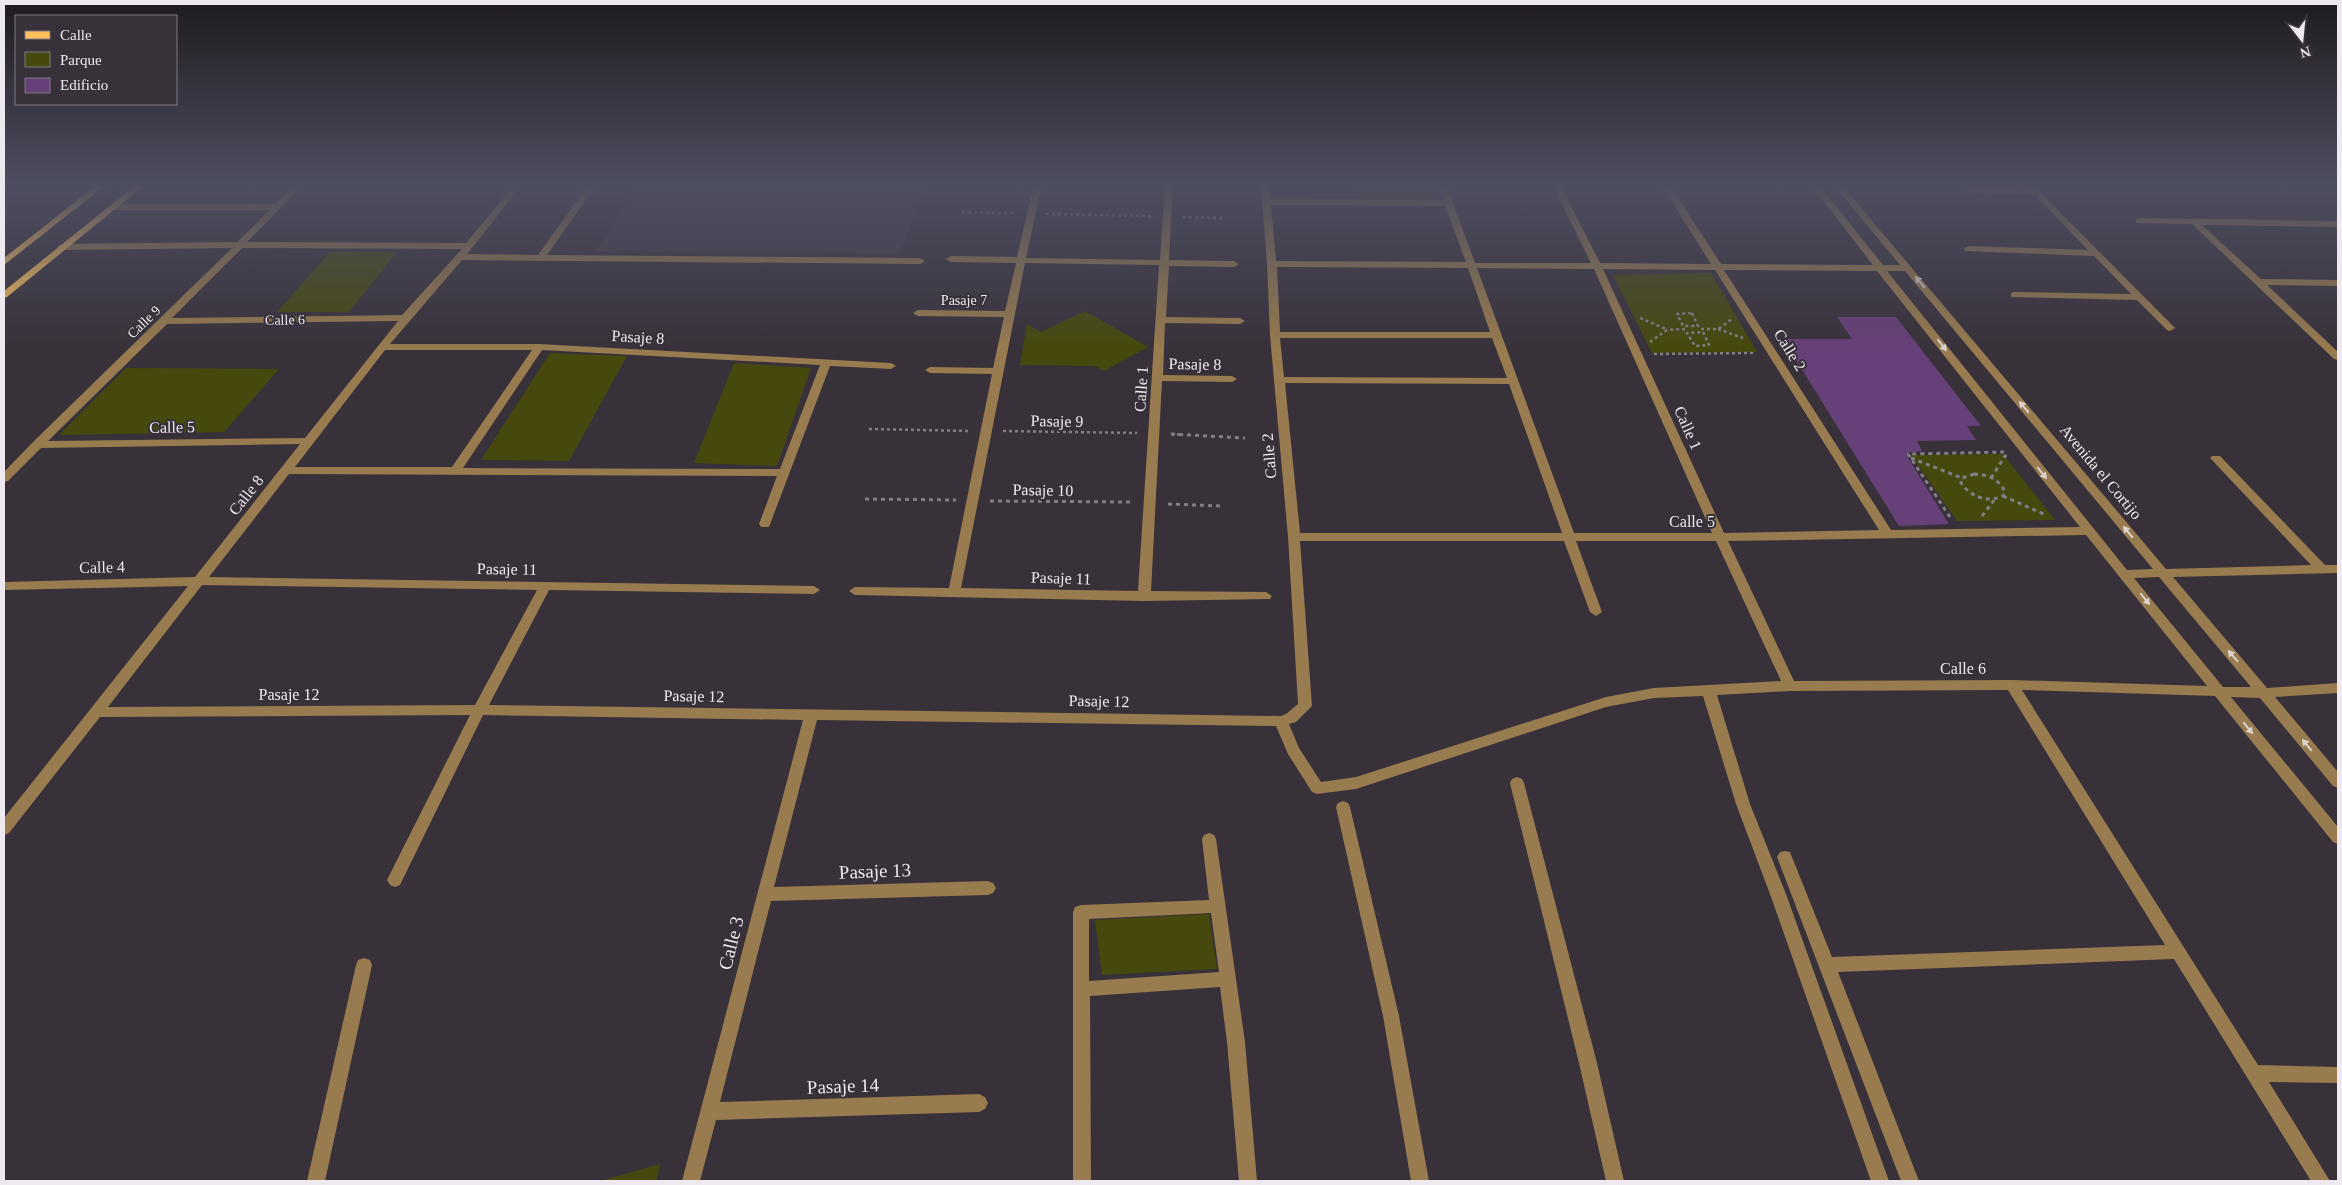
<svg xmlns="http://www.w3.org/2000/svg" width="2342" height="1185" font-family="Georgia,serif">
	<style>
		.built { fill: #433947 }
		.green { fill: #47480d }
		.building { fill: #664078 }
		.lines { fill: none; stroke-linecap: round; stroke-linejoin: round }
		.path-far1 { stroke: #837d85; stroke-width: 2.5; stroke-dasharray: 3 3; stroke-linecap: butt }
		.path { stroke: #837d85; stroke-width: 3; stroke-dasharray: 4 4; stroke-linecap: butt }
		.minor { fill: #987b4f; fill-rule: evenodd }
		.major { fill: #fdc25e; fill-rule: evenodd }
		.oneway { fill: #dcd3cf }
		.labels { text-anchor: middle; dominant-baseline: central; stroke-width: 4; stroke-linejoin: round; paint-order: stroke }
		.far-street-label { font-size: 14px; fill: #ede9ef; stroke: #38313a }
		.street-label { font-size: 16px; fill: #ede9ef; stroke: #38313a }
		.near-street-label { font-size: 19px; fill: #ede9ef; stroke: #38313a }
	</style>
	<rect width="100%" height="100%" fill="#38313a"/>
	<path class="built" d="M640,184H926L900,253L596,251Z"/>
	<g class="green">
		<path d="M1358,184H1429L1435,199L1362,200Z"/>
		<path d="M330,252H397L349,312H277Z"/>
		<path d="M1711,273L1757,352L1652,353L1613,275Z"/>
		<path d="M1085,311L1148,347L1104,371L1095,366L1020,365L1027,324L1041,332Z"/>
		<path d="M550,353L627,356L569,461L481,460Z"/>
		<path d="M734,363L811,368L777,466L694,463Z"/>
		<path d="M126,368L279,369L224,432L59,435Z"/>
		<path d="M2003,454L2055,520L1957,521L1911,455Z"/>
		<path d="M1209,914L1217,969L1102,975L1095,920Z"/>
		<path d="M660,1164L656,1181H600Z"/>
	</g>
	<path class="building" d="M1837,317H1896L1981,426H1967L1976,440L1917,441L1922,451L1905,453L1949,524L1899,526L1783,339H1852Z"/>
	<g class="lines">
		<g class="path-far1">
			<path d="M962,212L1015,213"/>
			<path d="M1046,214L1152,216"/>
			<path d="M1183,217L1225,218"/>
			<path d="M1692,313L1698,326H1683L1677,314Z"/>
			<path d="M1640,318L1666,329"/>
			<path d="M1701,329H1718L1732,319"/>
			<path d="M1718,329L1743,338"/>
			<path d="M1703,332L1709,345L1695,346L1687,333Z"/>
			<path d="M1650,342L1667,330L1685,329"/>
			<path d="M1654,354L1753,353"/>
			<path d="M869,429L970,431"/>
			<path d="M1003,431L1137,433"/>
			<path d="M1171,434L1182,435"/>
		</g>
		<g class="path">
			<path d="M1171,434L1245,438"/>
			<path d="M1911,458L1962,478"/>
			<path d="M1974,474C1987,474 1999,479 2005,492L2003,496C1987,503 1971,497 1961,483L1962,478Z"/>
			<path d="M1991,478L2005,456H2009"/>
			<path d="M2003,496L2046,515"/>
			<path d="M865,499L956,500"/>
			<path d="M990,501L1131,502"/>
			<path d="M1168,504L1222,506"/>
			<path d="M1982,516L1995,499"/>
			<path d="M1950,517L1908,454L2004,452"/>
		</g>
		<g class="minor">
			<path d="M296,184H304L247,242L466,243L515,184H523L467,254L538,255L589,184H597L547,255L920,258L925,261L920,264L462,260L390,344H539L891,363L896,366L891,369L830,366L769,527H761L759,524L777,476L289,474L209,577L814,586L820,590L814,594L549,590L489,705L1281,716L1286,714L1298,704L1288,537L1270,335L1267,264L1261,184H1269L1271,199L1444,200L1438,184H1446L1475,263H1591L1552,184H1560L1600,263L1711,264L1661,184H1669L1721,264L1873,265L1810,184H1818L1883,265H1900L1833,184H1841L2166,569L2311,565L2212,460L2210,458L2212,456H2220L2325,565H2338V573L2173,577L2267,688L2338,683V693L2275,697L2338,772V788L2333,786L2260,698L2231,697L2338,827V844L2333,842L2215,696L2022,690L2258,1065L2338,1067V1083L2269,1082L2330,1181H2311L2174,959L1838,972L1919,1181H1901L1777,857L1780,852L1785,851L1790,852L1832,957L2165,945L2008,690L1790,691L1717,695L1750,804L1786,894L1889,1181H1871L1770,894L1736,804L1703,696L1654,698L1606,707L1356,789L1317,794L1312,792L1288,754L1276,726L817,720L774,887L988,881L993,883L996,888L993,893L988,895L771,901L720,1102L979,1094L985,1097L988,1103L985,1109L979,1112L716,1120L700,1181H682L803,720L483,715L400,885L395,887L390,885L387,880L470,715L100,717L9,833L4,835V818L188,586L4,590V582L195,577L300,444L41,448L8,481L4,482V472L32,443L232,248L62,250L57,247L62,244L237,242L270,210H114L110,207L114,204H275ZM1271,205L1445,206L1466,262L1276,261ZM242,248L462,249L402,315L172,318ZM1277,267L1468,268L1490,332H1280ZM1477,268L1594,269L1712,533H1574ZM1603,269L1715,270L1879,530L1724,533ZM1724,270L1877,271L2080,527L1891,530ZM1887,271H1905L2153,569L2127,570ZM398,321L305,438L48,441L167,324ZM1280,338H1492L1507,378L1284,377ZM385,350H532L452,467H295ZM542,350L820,365L780,469L463,468ZM1285,383L1509,384L1562,533H1300ZM2086,535L2207,686L2012,680L1794,681L1728,541ZM1300,541H1564L1590,612L1596,616L1602,612L1576,541H1716L1781,681L1654,688L1606,697L1356,777L1321,782L1299,748L1289,724L1296,722L1312,706ZM2159,577L2251,687H2223L2134,578ZM202,585L537,590L475,705L108,707Z"/>
			<path d="M1034,184H1042L1026,258L1160,260L1165,184H1173L1169,260L1234,261L1239,264L1234,267L1169,266L1166,317L1240,318L1245,321L1240,324L1165,323L1163,375L1232,376L1237,379L1232,382L1162,381L1151,591L1266,592L1272,596L1270,599L1144,601L855,595L849,591L855,587L949,588L992,374L930,373L925,370L930,367L993,368L1004,317L918,316L913,313L918,310L1005,311L1016,263L951,262L946,259L951,256L1017,257ZM1025,263L1159,265L1138,591L961,588Z"/>
			<path d="M1962,184H1970L1974,188L2029,190L2024,184H2032L2175,328L2170,331L2167,330L2137,300L2011,297V293L2014,292L2131,294L2094,256L1966,251L1964,249L1969,246L2088,250L2035,195L1972,193Z"/>
			<path d="M2139,218L2338,221V227L2202,225L2261,279L2338,280V286L2267,285L2338,352V360L2334,359L2192,224L2136,223V219Z"/>
			<path d="M1517,777L1522,779L1524,783L1597,1063L1624,1181H1606L1579,1063L1510,783L1512,779Z"/>
			<path d="M1343,801L1348,803L1350,807L1399,1016L1429,1181H1411L1383,1016L1336,807L1338,803Z"/>
			<path d="M1209,833L1214,835L1216,839L1245,1042L1257,1181H1239L1227,1042L1220,987L1090,996L1091,1181H1073V912L1075,907L1081,905L1209,900L1202,839L1204,835ZM1211,913L1219,972L1089,981V919Z"/>
			<path d="M364,958L370,960L372,965L325,1181H307L356,965L358,960Z"/>
		</g>
		<g class="major">
			<path d="M98,184H107L4,265V258Z"/>
			<path d="M137,184H146L7,297L4,298V291Z"/>
		</g>
	</g>
	<defs><path id="oneway-solid" d="M-6-.8H1V-3.2L6.5 0L1 3.2V.8H-6Z" transform="scale(1.25)"/></defs>
	<g class="oneway">
		<use href="#oneway-solid" transform="translate(1920 282) rotate(-130)"/>
		<use href="#oneway-solid" transform="translate(1942 345) rotate(52)"/>
		<use href="#oneway-solid" transform="translate(2024 407) rotate(-130)"/>
		<use href="#oneway-solid" transform="translate(2042 473) rotate(51)"/>
		<use href="#oneway-solid" transform="translate(2128 532) rotate(-130)"/>
		<use href="#oneway-solid" transform="translate(2145 599) rotate(51)"/>
		<use href="#oneway-solid" transform="translate(2233 656) rotate(-131)"/>
		<use href="#oneway-solid" transform="translate(2248 728) rotate(51)"/>
		<use href="#oneway-solid" transform="translate(2307 745) rotate(-129)"/>
	</g>
	<linearGradient id="sky" x2="0" y2="1"><stop stop-color="#1f1b20"/><stop offset="0.53" stop-color="#4d4e60"/><stop offset="1" stop-color="#4d4e60" stop-opacity="0"/></linearGradient>
	<rect width="2342" height="350" fill="url(#sky)"/>
	<g class="labels">
		<g class="far-street-label">
			<text x="964" y="300">Pasaje 7</text>
			<text transform="translate(285 320) rotate(-1)">Calle 6</text>
			<text transform="translate(144 322) rotate(-44)">Calle 9</text>
		</g>
		<g class="street-label">
			<text transform="translate(638 337) rotate(3)">Pasaje 8</text>
			<text transform="translate(1790 350) rotate(58)">Calle 2</text>
			<text transform="translate(1195 364) rotate(1)">Pasaje 8</text>
			<text transform="translate(1141 389) rotate(-86)">Calle 1</text>
			<text transform="translate(1057 421) rotate(1)">Pasaje 9</text>
			<text transform="translate(172 427) rotate(-1)">Calle 5</text>
			<text transform="translate(1688 428) rotate(66)">Calle 1</text>
			<text transform="translate(1269 456) rotate(-95)">Calle 2</text>
			<text transform="translate(2101 472) rotate(50)">Avenida el Cortijo</text>
			<text transform="translate(1043 490) rotate(1)">Pasaje 10</text>
			<text transform="translate(246 495) rotate(-52)">Calle 8</text>
			<text x="1692" y="521">Calle 5</text>
			<text transform="translate(102 567) rotate(-1)">Calle 4</text>
			<text transform="translate(507 569) rotate(1)">Pasaje 11</text>
			<text transform="translate(1061 578) rotate(2)">Pasaje 11</text>
			<text x="1963" y="668">Calle 6</text>
			<text x="289" y="694">Pasaje 12</text>
			<text transform="translate(694 696) rotate(1)">Pasaje 12</text>
			<text transform="translate(1099 701) rotate(1)">Pasaje 12</text>
		</g>
		<g class="near-street-label">
			<text transform="translate(875 871) rotate(-2)">Pasaje 13</text>
			<text transform="translate(731 943) rotate(-76)">Calle 3</text>
			<text transform="translate(843 1086) rotate(-2)">Pasaje 14</text>
		</g>
	</g>
	<rect width="2342" height="1185" fill="none" stroke="#ede9ef" stroke-width="10"/>
	<rect x="15" y="15" width="162" height="90" fill="#38313a" stroke="#807b82"/>
	<rect x="25" y="31" width="25" height="8" fill="#fdc25e" stroke="#807b82"/>
	<text x="60" y="40" font-size="15" fill="#ede9ef">Calle</text>
	<rect x="25" y="52" width="25" height="15" fill="#47480d" stroke="#807b82"/>
	<text x="60" y="65" font-size="15" fill="#ede9ef">Parque</text>
	<rect x="25" y="78" width="25" height="15" fill="#664078" stroke="#807b82"/>
	<text x="60" y="90" font-size="15" fill="#ede9ef">Edificio</text>
	<g transform="translate(2302 40) rotate(164)" stroke="#38313a" stroke-width="4" paint-order="stroke">
	<path d="M0-4L9 19L0 12L-9 19Z" fill="#ede9ef"/>
	<text y="-8" font-size="14" font-weight="bold" text-anchor="middle" fill="#ede9ef">N</text>
	</g>
</svg>
